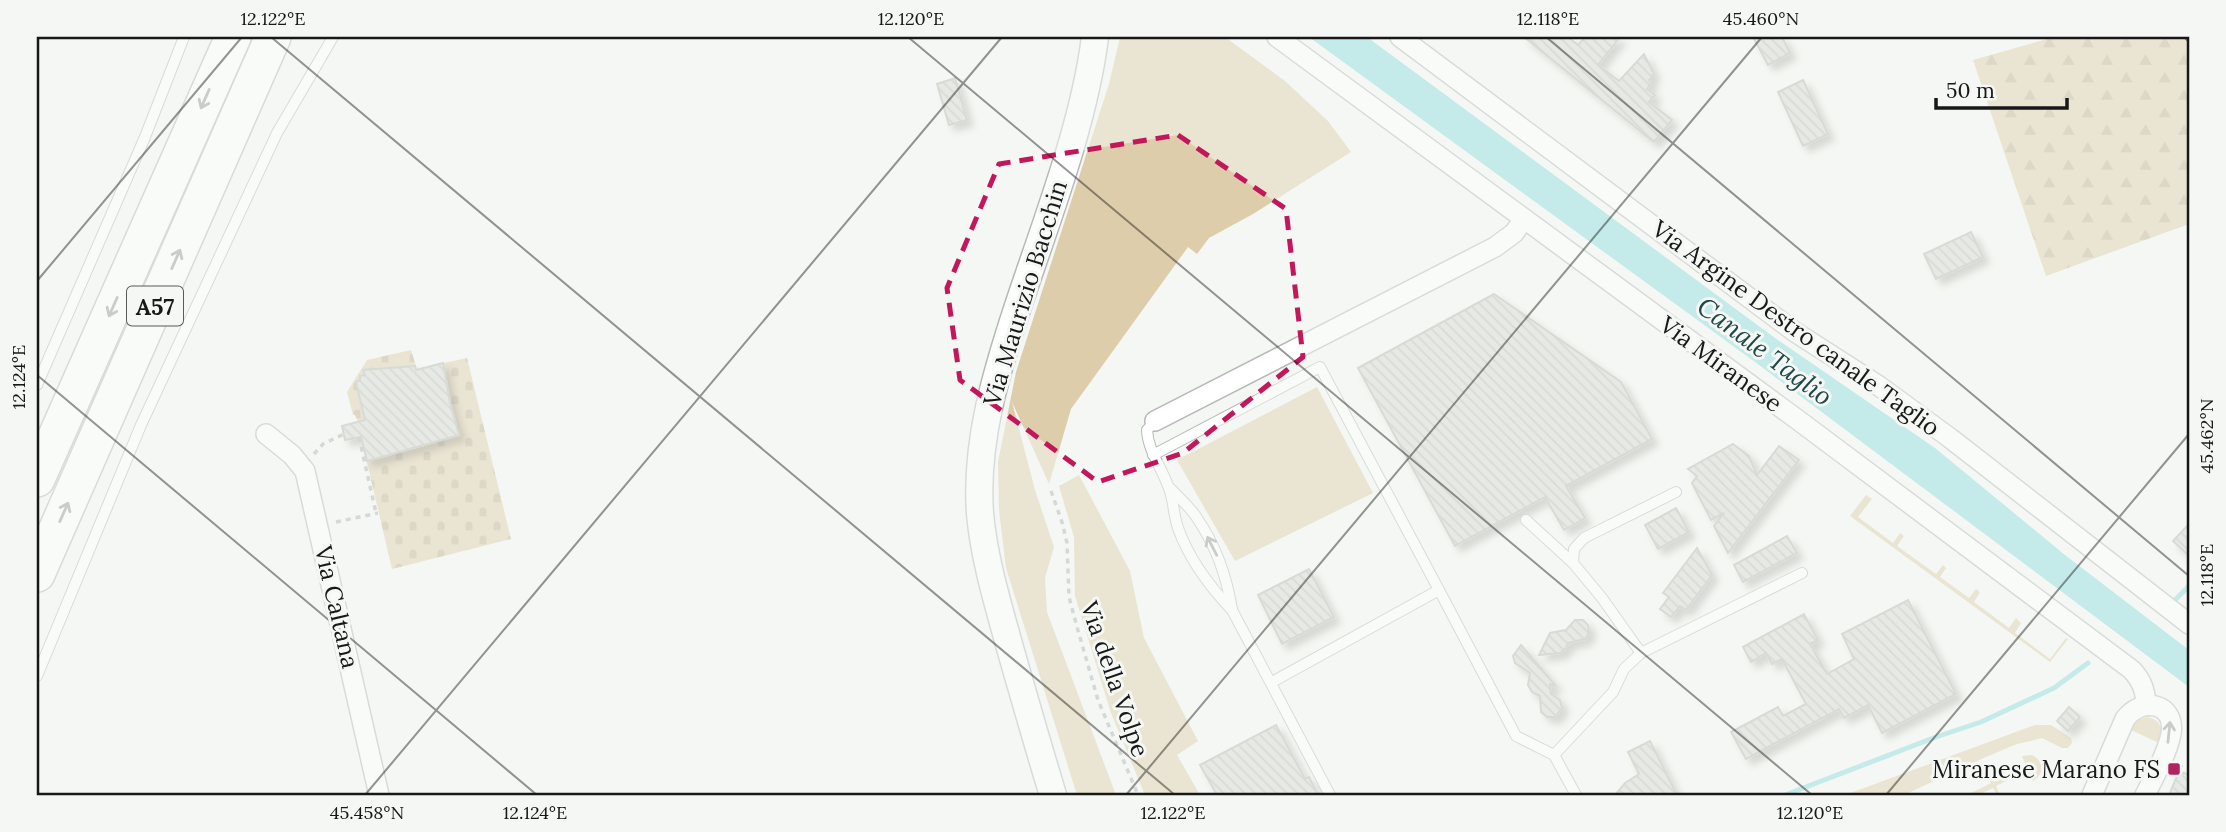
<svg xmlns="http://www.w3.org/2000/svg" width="2226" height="832" font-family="Lora,serif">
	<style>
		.green { fill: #decdab }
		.forest { fill: url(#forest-firs) }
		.cemetery { fill: url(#cemetery-stones) }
		.water { fill: #8adcde }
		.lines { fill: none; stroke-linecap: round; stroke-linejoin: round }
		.stream { stroke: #8adcde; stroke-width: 5 }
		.building { fill: url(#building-back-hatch); stroke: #b7b7b3; stroke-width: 2; filter: url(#shadow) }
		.lane-casing { stroke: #b6b9b6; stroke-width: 12 }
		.street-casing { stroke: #b6b9b6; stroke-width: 22 }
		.secondary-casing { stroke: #b6b9b6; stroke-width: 29 }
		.highway-casing { stroke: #b6b9b6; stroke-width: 38 }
		.path { stroke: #afb2af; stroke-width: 3.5; stroke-dasharray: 5 5; stroke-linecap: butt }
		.lane { stroke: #fff; stroke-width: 10 }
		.street { stroke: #fff; stroke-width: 19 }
		.secondary { stroke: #fff; stroke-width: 26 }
		.highway { stroke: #fff; stroke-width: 35 }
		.oneway { stroke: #979797 }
		.marked { fill: none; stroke: #c2185b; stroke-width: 5; stroke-dasharray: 14 9; stroke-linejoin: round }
		.ticks { fill: none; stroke: #171817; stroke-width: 2; stroke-opacity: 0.45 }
		.poi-dot { fill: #b02460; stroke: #f4f7f3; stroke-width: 2.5 }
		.labels { text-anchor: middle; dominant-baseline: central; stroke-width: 6; stroke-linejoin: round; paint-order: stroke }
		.shield { fill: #f4f7f3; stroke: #595b59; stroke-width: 2 }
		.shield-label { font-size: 23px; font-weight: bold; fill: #171817 }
		.street-label { font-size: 24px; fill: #171817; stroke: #f4f7f3 }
		.poi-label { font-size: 24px; fill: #171817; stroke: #f4f7f3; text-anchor: end }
		.water-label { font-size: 26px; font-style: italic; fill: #214849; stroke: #f4f7f3 }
		.neatline { fill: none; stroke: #171817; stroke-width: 2.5 }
		.ticks-label { font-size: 18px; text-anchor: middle; fill: #171817 }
	</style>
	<defs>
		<pattern id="forest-firs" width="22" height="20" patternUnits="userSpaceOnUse" patternTransform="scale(1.75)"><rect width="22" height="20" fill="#decdab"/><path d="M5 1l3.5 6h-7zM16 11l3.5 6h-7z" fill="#beaf92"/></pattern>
		<pattern id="cemetery-stones" width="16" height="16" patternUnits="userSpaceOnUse" patternTransform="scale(1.75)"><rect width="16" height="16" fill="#decdab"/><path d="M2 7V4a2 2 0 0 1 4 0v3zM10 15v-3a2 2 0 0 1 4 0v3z" fill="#beaf92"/></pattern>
		<pattern id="building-back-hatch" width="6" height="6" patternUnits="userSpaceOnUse" patternTransform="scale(1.75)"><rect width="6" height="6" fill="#d7d7d3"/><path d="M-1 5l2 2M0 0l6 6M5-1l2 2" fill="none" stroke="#b8b8b4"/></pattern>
		<filter id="shadow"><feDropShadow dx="6" dy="6" stdDeviation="3.5" flood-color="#0004"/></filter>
	</defs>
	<rect width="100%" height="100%" fill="#f4f7f3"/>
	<g class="green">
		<path d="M1120,37H1225L1285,81L1328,121L1351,152L1253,214L1209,238L1197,254L1188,247L1071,409L1049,484L1012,402L1035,490L1054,547L1045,578L1047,612L1116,795H1077L1006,568L999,510L998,462L1016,372L1109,84Z"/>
		<path d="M1317,387L1373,493L1235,561L1177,460Z"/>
		<path d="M1079,475L1130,571L1144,638L1198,741L1177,755L1200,795H1145L1111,713L1075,596L1074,537L1059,486Z"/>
		<path d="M1866,495L1872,499L1858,517L1893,543L1900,533L1904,536L1897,546L1936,574L1943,565L1946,568L1940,577L1969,598L1976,589L1980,592L1974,602L2009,628L2016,618L2021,623L2015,633L2050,659L2066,638L2068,639L2050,662L1850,516Z"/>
		<path d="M2147,717C2162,720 2163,730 2159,743L2131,730L2136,721Z"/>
		<path d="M2035,725H2051L2071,738L2072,743L2068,748H2062L2042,738L2017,744L1986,757L1904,795H1845Z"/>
		<path d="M2032,755C2044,761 2045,774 2033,781L2028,770L1996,786L2000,795H1997L1993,788L1978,795H1967L1991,783L1985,772L1989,770L1994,782L2027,768L2022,756Z"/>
	</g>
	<path class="forest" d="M2054,37H2189V224L2046,276L1973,60Z"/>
	<path class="cemetery" d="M411,350L417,369L467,358L511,539L392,569L361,437L345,440L342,426L358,422L355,415H353L347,392L367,360Z"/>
	<path class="water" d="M1309,37H1367L1775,338L1935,448L2065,555L2189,650V687L1755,362Z"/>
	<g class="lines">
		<g class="stream">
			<path d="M2175,600L2189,586"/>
			<path d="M1785,795L1936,737L1981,722L2054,688L2088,663"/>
		</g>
	</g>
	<g class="building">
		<path d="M1524,37H1568L1578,45L1585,37H1620L1598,65L1619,81L1644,54L1654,74L1649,80L1651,83L1647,89L1655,95L1649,102L1672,120L1654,142Z"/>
		<path d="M1753,37H1782L1790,53L1768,65Z"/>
		<path d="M955,78L967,120L949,125L937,84Z"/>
		<path d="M1803,80L1828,134L1803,146L1778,92Z"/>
		<path d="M1971,232L1983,257L1936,279L1924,254Z"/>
		<path d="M1494,294L1621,382L1652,439L1566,486L1585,518L1564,530L1545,497L1455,546L1358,368Z"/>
		<path d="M443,363L450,403L459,435L367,461L361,437L345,440L342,426L365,420L356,382L360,380V376L365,375L363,370L415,366L416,370Z"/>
		<path d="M1733,444L1749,456L1757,475L1779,446L1799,460L1728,553L1714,526L1724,513L1711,520L1692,483L1697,476L1688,469Z"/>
		<path d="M1676,508L1689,532L1658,549L1645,525Z"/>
		<path d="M2189,524V556L2173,541Z"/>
		<path d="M1787,536L1797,553L1743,582L1734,565Z"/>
		<path d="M1697,548L1712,575L1686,610L1680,606L1671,617L1660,609L1669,597L1663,593Z"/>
		<path d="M1309,569L1334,617L1282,644L1258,595Z"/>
		<path d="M1908,600L1956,694L1882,733L1868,705L1844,718L1839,709L1746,759L1731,732L1778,707L1783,716L1806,704L1782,659L1772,664L1766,653L1751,662L1743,647L1804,614L1818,640L1810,644L1827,674L1854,659L1842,634Z"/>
		<path d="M1575,620H1583L1588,625L1589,633L1585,639L1568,643L1566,648L1560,653L1539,655L1550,633L1566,630Z"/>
		<path d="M1521,645L1556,686L1550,684L1551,694L1560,700L1562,708L1555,717H1547L1541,712L1540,696L1532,692L1528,685L1530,673L1515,663L1513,656Z"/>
		<path d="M2069,707L2080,717L2068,731L2057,721Z"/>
		<path d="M1276,725L1305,779L1309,777L1318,795H1217L1200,765Z"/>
		<path d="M1650,741L1677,795H1615L1625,783L1639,774L1628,752Z"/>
		<path d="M2179,771L2189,775V795H2169Z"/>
	</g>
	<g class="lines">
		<defs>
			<g id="lane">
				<path d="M37,385L145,137L184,37"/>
				<path d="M1155,421L1147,430C1148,451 1161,466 1168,486C1174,499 1173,514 1178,528C1189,559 1210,587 1232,610L1330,795"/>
				<path d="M1153,455L1320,367L1439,590L1272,682"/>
				<path d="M1171,489C1180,499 1190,507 1197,518C1216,546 1227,577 1232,610"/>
				<path d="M1526,520L1573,563"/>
				<path d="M1439,590L1516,736L1554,755L1576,795"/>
				<path d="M1641,653L1602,598L1573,563L1574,549L1584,538L1676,492"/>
				<path d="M37,676L141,425L277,133L333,37"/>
				<path d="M1554,755L1613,692L1624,669L1641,653L1802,573"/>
			</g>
			<g id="street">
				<path d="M1277,37L1798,420L2132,670C2142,681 2145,690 2146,704"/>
				<path d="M1400,37L1795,332L1879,386L1950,438L2189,624"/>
				<path d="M1155,421L1495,247L1514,233L1524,219"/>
				<path d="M266,434L292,455L305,471L379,795"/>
				<path d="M2092,795L2125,719C2142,696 2176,703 2171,734C2167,754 2154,777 2145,795"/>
			</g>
			<path id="secondary" d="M1053,795C1038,746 1024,697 1010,648C998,604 984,559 980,513C975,442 996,373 1018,306C1046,222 1084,125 1095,37"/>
			<g id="highway">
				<path d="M37,479L233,37"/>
				<path d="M37,574L273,37"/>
			</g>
		</defs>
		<use href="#lane" class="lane-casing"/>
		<use href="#street" class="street-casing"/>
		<use href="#secondary" class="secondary-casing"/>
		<use href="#highway" class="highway-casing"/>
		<g class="path">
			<path d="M359,437L376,513"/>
			<path d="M314,454L323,444L344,434"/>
			<path d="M1051,491L1062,522L1067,543L1069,597L1077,627L1098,700L1138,795"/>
			<path d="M336,522L378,513"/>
			<path d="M2178,765L2189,770"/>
		</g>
		<use href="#lane" class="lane"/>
		<use href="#street" class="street"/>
		<use href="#secondary" class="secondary"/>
		<use href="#highway" class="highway"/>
	</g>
	<defs><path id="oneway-shaft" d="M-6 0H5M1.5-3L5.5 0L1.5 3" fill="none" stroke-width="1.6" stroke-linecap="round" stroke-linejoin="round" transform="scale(1.75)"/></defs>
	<g class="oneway">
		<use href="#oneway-shaft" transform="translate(205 99) rotate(114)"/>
		<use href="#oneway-shaft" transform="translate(176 259) rotate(-66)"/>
		<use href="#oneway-shaft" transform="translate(113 307) rotate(114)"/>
		<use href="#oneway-shaft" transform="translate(64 512) rotate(-66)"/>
		<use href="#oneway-shaft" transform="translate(1212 546) rotate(-117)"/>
		<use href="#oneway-shaft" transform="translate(2169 732) rotate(-84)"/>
	</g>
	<path d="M0 0H2226V832H0ZM1178,135L1286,209L1303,357L1183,453L1098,482L960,380L947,288L999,164Z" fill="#f4f7f3" fill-opacity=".55" fill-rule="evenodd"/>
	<path class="marked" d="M1178,135L1286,209L1303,357L1183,453L1098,482L960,380L947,288L999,164Z"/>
	<path class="ticks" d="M271,37L1175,795M908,37L1812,795M1546,37L2189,576M2184,37L2189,42M37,281L242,37M37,375L537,795M365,795L1002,37M1126,795L1762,37M1886,795L2189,434"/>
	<rect class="poi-dot" x="2167" y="762" width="14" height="14" rx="3.5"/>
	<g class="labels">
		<rect class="shield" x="127" y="286.5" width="56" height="39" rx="5"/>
		<g class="shield-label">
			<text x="155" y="306">A57</text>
		</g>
		<g class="street-label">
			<text transform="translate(1025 293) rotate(-73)">Via Maurizio Bacchin</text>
			<text transform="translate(1796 328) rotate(36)">Via Argine Destro canale Taglio</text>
			<text transform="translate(1721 364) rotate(36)">Via Miranese</text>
			<text transform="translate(337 607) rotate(77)">Via Caltana</text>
			<text transform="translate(1115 679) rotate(71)">Via della Volpe</text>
		</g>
		<g class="poi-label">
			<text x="2160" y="769">Miranese Marano FS</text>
		</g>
		<g class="water-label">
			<text transform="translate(1765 351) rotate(37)">Canale Taglio</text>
		</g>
	</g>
	<rect width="2226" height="832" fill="none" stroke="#f4f7f3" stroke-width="77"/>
	<path d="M1936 98v10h131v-10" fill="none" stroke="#171817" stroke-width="3.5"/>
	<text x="1946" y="98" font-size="21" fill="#171817" stroke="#f4f7f3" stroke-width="5" paint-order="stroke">50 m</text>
	<rect x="38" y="38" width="2150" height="756" class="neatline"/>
	<g class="ticks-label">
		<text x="273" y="25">12.122°E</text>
		<text x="911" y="25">12.120°E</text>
		<text x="1548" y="25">12.118°E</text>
		<text x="1761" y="25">45.460°N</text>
		<text transform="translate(19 377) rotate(-90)" y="6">12.124°E</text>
		<text transform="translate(2207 436) rotate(-90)" y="6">45.462°N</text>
		<text transform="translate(2207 575) rotate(-90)" y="6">12.118°E</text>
		<text x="367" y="819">45.458°N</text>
		<text x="535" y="819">12.124°E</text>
		<text x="1173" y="819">12.122°E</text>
		<text x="1810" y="819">12.120°E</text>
	</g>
</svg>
